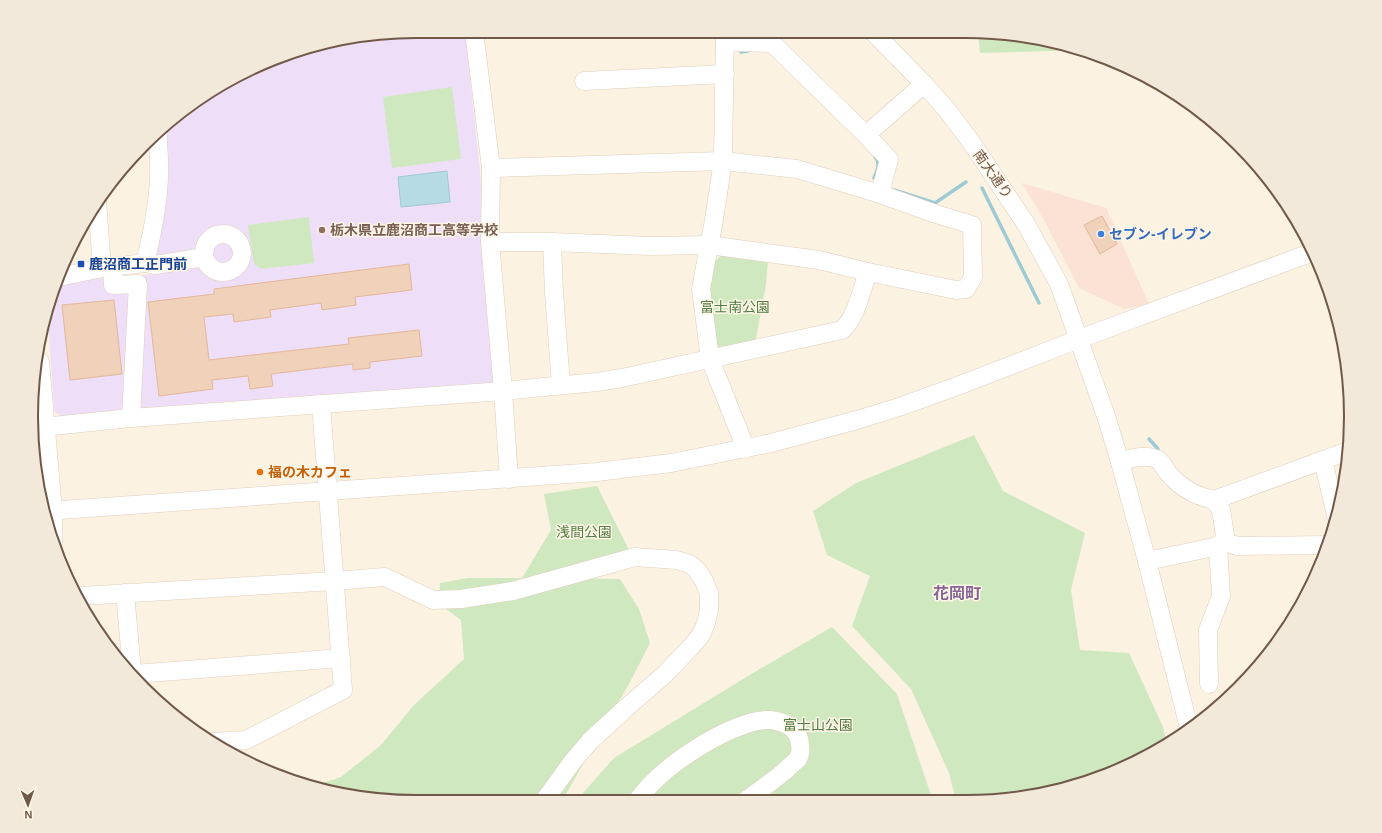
<svg xmlns="http://www.w3.org/2000/svg" width="1382" height="833" font-family="Arial,'Noto Sans JP',sans-serif">
	<style>
		.commercial { fill: #fbe2d5 }
		.education { fill: #efdef7 }
		.green { fill: #cfe8c0 }
		.water { fill: #b7dbe4; stroke: #9dcad5 }
		.lines { fill: none; stroke-linecap: round; stroke-linejoin: round }
		.stream { stroke: #9dcad5; stroke-width: 3.5 }
		.building { fill: #f0d1ba; stroke: #e2b89b }
		.minor-casing { stroke: #dfcebd; stroke-width: 19 }
		.minor { stroke: #fff; stroke-width: 18 }
		.education-dot { fill: #8d6e63; stroke: #fef6e7; stroke-width: 1.5 }
		.shop-dot { fill: #3f7fe0; stroke: #fef6e7; stroke-width: 1.5 }
		.transit-dot { fill: #1a4fb4; stroke: #fef6e7; stroke-width: 1.5 }
		.food-dot { fill: #e8710a; stroke: #fef6e7; stroke-width: 1.5 }
		.labels { text-anchor: middle; dominant-baseline: central; stroke-width: 3; stroke-linejoin: round; paint-order: stroke }
		.street-label { font-size: 14px; fill: #715949; stroke: #fef6e7 }
		.education-label { font-size: 14px; font-weight: bold; fill: #785e54; stroke: #fef6e7; text-anchor: start }
		.shop-label { font-size: 14px; font-weight: bold; fill: #366cbe; stroke: #fef6e7; text-anchor: start }
		.transit-label { font-size: 14px; font-weight: bold; fill: #164399; stroke: #fef6e7; text-anchor: start }
		.park-label { font-size: 14px; fill: #537c44; stroke: #fef6e7 }
		.food-label { font-size: 14px; font-weight: bold; fill: #c56008; stroke: #fef6e7; text-anchor: start }
		.quarter-label { font-size: 16px; font-weight: bold; fill: #866595; stroke: #fef6e7 }
		.rim { fill: none; stroke: #715949; stroke-width: 2 }
	</style>
	<rect width="100%" height="100%" fill="#fbf2e1"/>
	<path class="commercial" d="M1022,183L1106,208L1149,304L1124,309L1079,288L1045,222Z"/>
	<path class="education" d="M417,31H465L480,171L487,266L499,386L62,417L54,411L48,316L51,294L59,282L154,274L164,195L165,129L182,111L293,51Z"/>
	<g class="green">
		<path d="M978,32H991L1084,50L980,53Z"/>
		<path d="M452,87L461,159L392,168L383,97Z"/>
		<path d="M309,217L314,263L261,269L254,264L248,225Z"/>
		<path d="M723,253L768,259L766,285L755,344L722,351L714,345L709,276L712,265Z"/>
		<path d="M974,435L1003,491L1085,533L1071,590L1080,650L1129,653L1163,727L1167,744L1158,750L1065,789L991,801H956L949,773L911,689L852,626L870,576L827,555L813,511L856,483Z"/>
		<path d="M597,486L631,554L534,578L620,579L639,609L650,643L630,682L562,801H391L314,786L341,777L381,745L414,705L464,659L461,620L439,604L440,583L468,578H522L551,530L544,494Z"/>
		<path d="M832,627L897,694L933,801H576L614,758L753,673Z"/>
	</g>
	<path class="water" d="M447,171L450,202L401,207L398,177Z"/>
	<g class="lines">
		<g class="stream">
			<path d="M741,52L748,51"/>
			<path d="M874,178C877,171 881,163 875,157"/>
			<path d="M982,188L1039,303"/>
			<path d="M894,190L935,203L966,182"/>
			<path d="M1149,439L1158,449"/>
		</g>
	</g>
	<g class="building">
		<path d="M1102,216L1117,244L1100,254L1084,225Z"/>
		<path d="M409,264L412,290L355,297L356,305L322,310L321,303L270,310L271,317L234,322L233,314L204,317L209,360L349,344L348,338L419,330L422,356L370,362V368L353,370V364L271,374L273,386L250,389L248,376L212,380L213,389L159,396L148,302L214,294V289Z"/>
		<path d="M114,300L122,374L70,380L62,305Z"/>
	</g>
	<g class="lines">
		<defs>
			<g id="minor">
				<path d="M474,31L491,168L490,242L503,391L509,479"/>
				<path d="M725,31L723,161L713,226L709,245L701,289L710,359L746,449"/>
				<path d="M873,32L924,84L947,110L971,142L1026,224L1059,284L1106,416L1120,462L1147,561L1189,728"/>
				<path d="M726,42L772,43L866,135L889,159L880,194"/>
				<path d="M584,81L725,74"/>
				<path d="M866,135L924,84"/>
				<path d="M97,201L102,268"/>
				<circle cx="223" cy="253" r="19"/>
				<path d="M490,242H552L650,246L709,245L819,260L868,272L956,290L966,289L973,277L972,225L936,214L880,194L797,169L723,161L491,168"/>
				<path d="M552,242L554,293L561,385"/>
				<path d="M145,263L155,265L204,257"/>
				<path d="M112,267L113,285L138,284L131,418"/>
				<path d="M59,277L102,268L145,263C152,235 158,206 159,177C160,163 158,150 158,136"/>
				<path d="M40,362L53,510V544"/>
				<path d="M33,428L131,418L503,391L597,382L622,378L842,330C857,316 861,291 868,272"/>
				<path d="M1323,460L1336,515"/>
				<path d="M1120,462C1132,458 1145,454 1157,459C1162,462 1165,469 1169,474C1181,488 1195,496 1214,500L1348,451"/>
				<path d="M1214,500L1221,510L1226,542L1237,546L1328,545"/>
				<path d="M47,511L597,472L671,463L771,443L857,420L902,406L960,385L1079,339L1313,252"/>
				<path d="M1147,561L1214,547L1226,542"/>
				<path d="M125,593L132,671"/>
				<path d="M81,596L334,581L385,577L433,600L461,599L513,591L635,557L677,560L690,564L697,570L704,581L709,593V610L706,623L701,635L690,648L664,675L627,707L590,741L573,761L544,801"/>
				<path d="M135,674L341,658"/>
				<path d="M1209,684L1208,630L1221,596L1218,545"/>
				<path d="M212,742L246,740L343,690L321,404"/>
				<path d="M637,801C660,768 714,733 753,722C772,717 799,722 800,745C801,750 800,756 797,760C794,763 789,766 786,770C773,781 759,791 745,801"/>
			</g>
		</defs>
		<use href="#minor" class="minor-casing"/>
		<use href="#minor" class="minor"/>
	</g>
	<circle class="education-dot" cx="322" cy="230" r="4"/>
	<circle class="shop-dot" cx="1101" cy="234" r="4"/>
	<rect class="transit-dot" x="77" y="260" width="8" height="8" rx="2"/>
	<circle class="food-dot" cx="260" cy="472" r="4"/>
	<g class="labels">
		<g class="street-label">
			<text transform="translate(993 174) rotate(55)">南大通り</text>
		</g>
		<g class="education-label">
			<text x="330" y="230">栃木県立鹿沼商工高等学校</text>
		</g>
		<g class="shop-label">
			<text x="1109" y="234">セブン-イレブン</text>
		</g>
		<g class="transit-label">
			<text x="89" y="264">鹿沼商工正門前</text>
		</g>
		<g class="park-label">
			<text x="735" y="307">富士南公園</text>
			<text x="584" y="532">浅間公園</text>
			<text x="818" y="725">富士山公園</text>
		</g>
		<g class="food-label">
			<text x="268" y="472">福の木カフェ</text>
		</g>
		<g class="quarter-label">
			<text x="957" y="593">花岡町</text>
		</g>
	</g>
	<path d="M0 0H1382V833H0ZM416 38H966A378 378 0 0 1 1344 416V417A378 378 0 0 1 966 795H416A378 378 0 0 1 38 417V416A378 378 0 0 1 416 38Z" fill="#f3e9da" fill-rule="evenodd"/>
	<path class="rim" d="M416 38H966A378 378 0 0 1 1344 416V417A378 378 0 0 1 966 795H416A378 378 0 0 1 38 417V416A378 378 0 0 1 416 38Z"/>
	<g transform="translate(28 805) rotate(178)" stroke="#fef6e7" stroke-width="3" paint-order="stroke">
	<path d="M0-3L7 15L0 10L-7 15Z" fill="#715949"/>
	<text y="-6" font-size="11" font-weight="bold" text-anchor="middle" fill="#715949">N</text>
	</g>
</svg>
